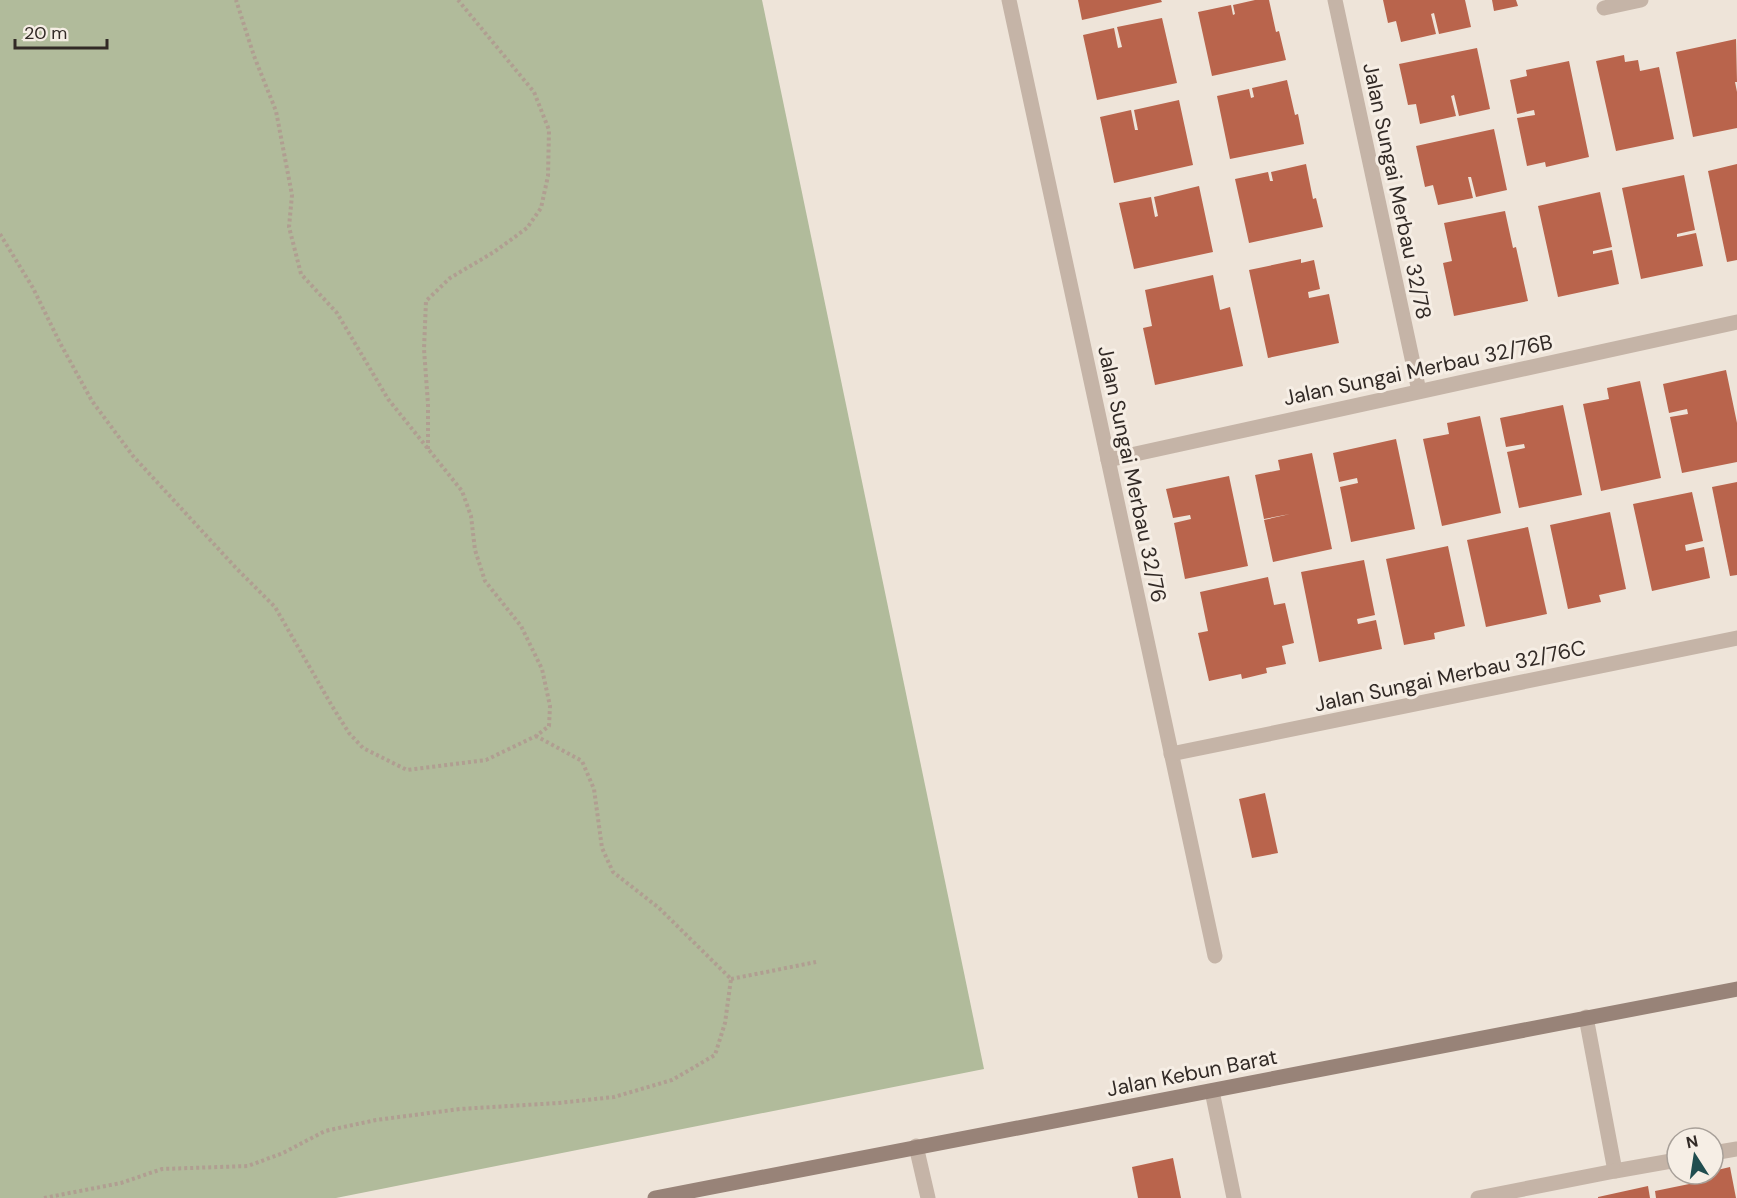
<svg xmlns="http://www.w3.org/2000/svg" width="1737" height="1198" font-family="'DM Sans',sans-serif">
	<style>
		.green { fill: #b1bb9b }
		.building { fill: #b9644c }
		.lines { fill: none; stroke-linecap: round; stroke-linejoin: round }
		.path { stroke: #b09e91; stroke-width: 4; stroke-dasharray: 3 3; stroke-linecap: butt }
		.street { stroke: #c5b4a7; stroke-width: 15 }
		.secondary { stroke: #988378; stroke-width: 15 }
		.labels { text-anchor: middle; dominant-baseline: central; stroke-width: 6; stroke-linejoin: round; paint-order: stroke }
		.street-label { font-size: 21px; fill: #322a26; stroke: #f6eee5 }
	</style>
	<rect width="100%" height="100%" fill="#eee4d9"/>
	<path class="green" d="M0,0H762L984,1069L336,1198H0Z"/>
	<g class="building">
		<path d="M1078,0H1161L1162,2L1082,20Z"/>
		<path d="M1255,0H1269L1276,32L1279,31L1286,60L1212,76L1198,12L1231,5L1233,15L1235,14L1233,5Z"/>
		<path d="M1383,0H1465L1471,27L1439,34L1434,13L1431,14L1436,34L1401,42L1396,21L1388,23Z"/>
		<path d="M1492,0H1516L1518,6L1494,11Z"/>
		<path d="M1162,18L1177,83L1097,100L1083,35L1114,28L1118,48L1122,47L1117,27Z"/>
		<path d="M1736,39L1737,82H1735L1737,92V128L1693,137L1676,52Z"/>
		<path d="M1477,48L1490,109L1459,116L1454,95L1451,96L1456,116L1420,124L1416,104L1408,105L1399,64Z"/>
		<path d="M1624,55L1625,62L1638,60L1640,71L1659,67L1674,139L1616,151L1596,61Z"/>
		<path d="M1569,61L1589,157L1546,167L1545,162L1527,166L1517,118L1535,115L1534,110L1517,114L1510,80L1527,76L1526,70Z"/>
		<path d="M1287,80L1295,115L1298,114L1304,144L1230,159L1217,96L1249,89L1251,98L1254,97L1252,88Z"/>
		<path d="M1179,100L1193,165L1114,183L1100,117L1131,110L1135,130H1138L1134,110Z"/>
		<path d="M1494,129L1507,190L1476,197L1471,177H1468L1473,198L1438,205L1433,185L1425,187L1416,146Z"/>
		<path d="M1306,164L1313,199L1316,198L1323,227L1249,243L1235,179L1268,172L1270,181H1273L1271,172Z"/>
		<path d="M1737,164V260L1727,262L1708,171Z"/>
		<path d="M1684,175L1695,230L1677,234V237L1696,233L1703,266L1641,279L1622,188Z"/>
		<path d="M1199,186L1213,252L1134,269L1119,203L1151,197L1155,217L1158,216L1154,197Z"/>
		<path d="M1600,192L1612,247L1593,251V254L1612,250L1619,284L1558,297L1538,206Z"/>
		<path d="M1505,211L1513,248L1516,247L1528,301L1454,316L1443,263L1452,261L1444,223Z"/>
		<path d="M1301,259V263L1314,260L1320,289L1308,292L1309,298L1329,294L1339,343L1268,358L1249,270Z"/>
		<path d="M1213,275L1220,310L1230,307L1243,366L1155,385L1143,328L1152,326L1145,290Z"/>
		<path d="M1726,370L1737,423V462L1682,473L1670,417L1688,414L1687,409L1669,413L1663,384Z"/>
		<path d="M1640,381L1661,478L1601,491L1583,404L1609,399L1607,388Z"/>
		<path d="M1563,405L1582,495L1519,508L1507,452L1525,448L1524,444L1506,447L1500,418Z"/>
		<path d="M1480,416L1501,513L1442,526L1423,439L1449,434L1447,423Z"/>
		<path d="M1396,439L1415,529L1351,542L1340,487L1358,483L1357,478L1339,482L1333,453Z"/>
		<path d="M1312,453L1332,549L1273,562L1264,520L1290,514L1264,519L1255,475L1280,470L1278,460Z"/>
		<path d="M1229,476L1248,566L1185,579L1174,523L1191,519L1190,515L1173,518L1166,489Z"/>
		<path d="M1737,482V575L1730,576L1712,487Z"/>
		<path d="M1692,492L1703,541L1685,545L1686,551L1704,547L1710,578L1652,591L1633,504Z"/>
		<path d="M1610,512L1626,589L1599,595L1601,602L1568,609L1550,525Z"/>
		<path d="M1528,527L1547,614L1486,627L1467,540Z"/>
		<path d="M1448,546L1465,626L1434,633L1435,639L1404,645L1386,559Z"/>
		<path d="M1364,560L1375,615L1357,619L1358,624L1376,620L1382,649L1319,662L1301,572Z"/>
		<path d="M1268,577L1274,605L1285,603L1294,643L1282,646L1286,664L1266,668L1267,673L1242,679L1241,674L1209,681L1198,633L1208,631L1200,592Z"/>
		<path d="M1265,793L1278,853L1252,858L1239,799Z"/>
		<path d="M1173,1158L1181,1198H1138L1132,1167Z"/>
		<path d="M1730,1167L1736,1198H1656L1655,1191L1699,1182L1698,1174H1713V1171Z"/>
		<path d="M1648,1186L1650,1198H1598V1197Z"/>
	</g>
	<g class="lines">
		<g class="path">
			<path d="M0,234L33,288L60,343L92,401L133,456L236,568L275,607L332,706L349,733L363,748L407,770L486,760L536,736L549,726L550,706L542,669L521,626L485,581L475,550L471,516L462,491L388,399L337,313L301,274L289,227L292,195L276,111L254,56L236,0"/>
			<path d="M428,449V404L424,349L426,301L450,278L494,252L527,228L541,208L548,176L549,130L534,92L458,0"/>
			<path d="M731,979L816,962"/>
			<path d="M44,1198L121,1183L162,1169L248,1166L283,1153L325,1131L376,1120L460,1109L558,1103L614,1097L672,1080L715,1055L725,1023L731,979L659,908L613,872L602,848L594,789L582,761L536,736"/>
		</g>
		<g class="street">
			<path d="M1009,0L1215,956"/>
			<path d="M1335,0L1419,391"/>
			<path d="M1604,8L1641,0"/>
			<path d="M1108,460L1737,322"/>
			<path d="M1171,754L1737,638"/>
			<path d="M1586,1017L1615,1171L1677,1160"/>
			<path d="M1212,1091L1234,1198"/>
			<path d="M916,1146L928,1198"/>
			<path d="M1713,1153L1737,1149"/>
			<path d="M1478,1198L1615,1171"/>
		</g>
		<path class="secondary" d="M655,1198L1737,989"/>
	</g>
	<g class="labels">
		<g class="street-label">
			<text transform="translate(1397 191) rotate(78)">Jalan Sungai Merbau 32/78</text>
			<text transform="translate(1418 370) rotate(-12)">Jalan Sungai Merbau 32/76B</text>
			<text transform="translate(1132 474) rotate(78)">Jalan Sungai Merbau 32/76</text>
			<text transform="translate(1450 676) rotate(-12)">Jalan Sungai Merbau 32/76C</text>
			<text transform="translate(1192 1073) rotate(-11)">Jalan Kebun Barat</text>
		</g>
	</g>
	<g transform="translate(1695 1156) rotate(348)"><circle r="28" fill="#f6eee5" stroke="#a8a099" stroke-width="1.5"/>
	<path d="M0-4.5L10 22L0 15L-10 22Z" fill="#204d4f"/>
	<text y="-9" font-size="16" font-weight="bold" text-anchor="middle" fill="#322a26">N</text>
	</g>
	<path d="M15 39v9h92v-9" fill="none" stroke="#322a26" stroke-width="3"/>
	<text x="24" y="39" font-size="18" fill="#322a26" stroke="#f6eee5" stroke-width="4.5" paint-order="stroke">20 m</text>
</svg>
